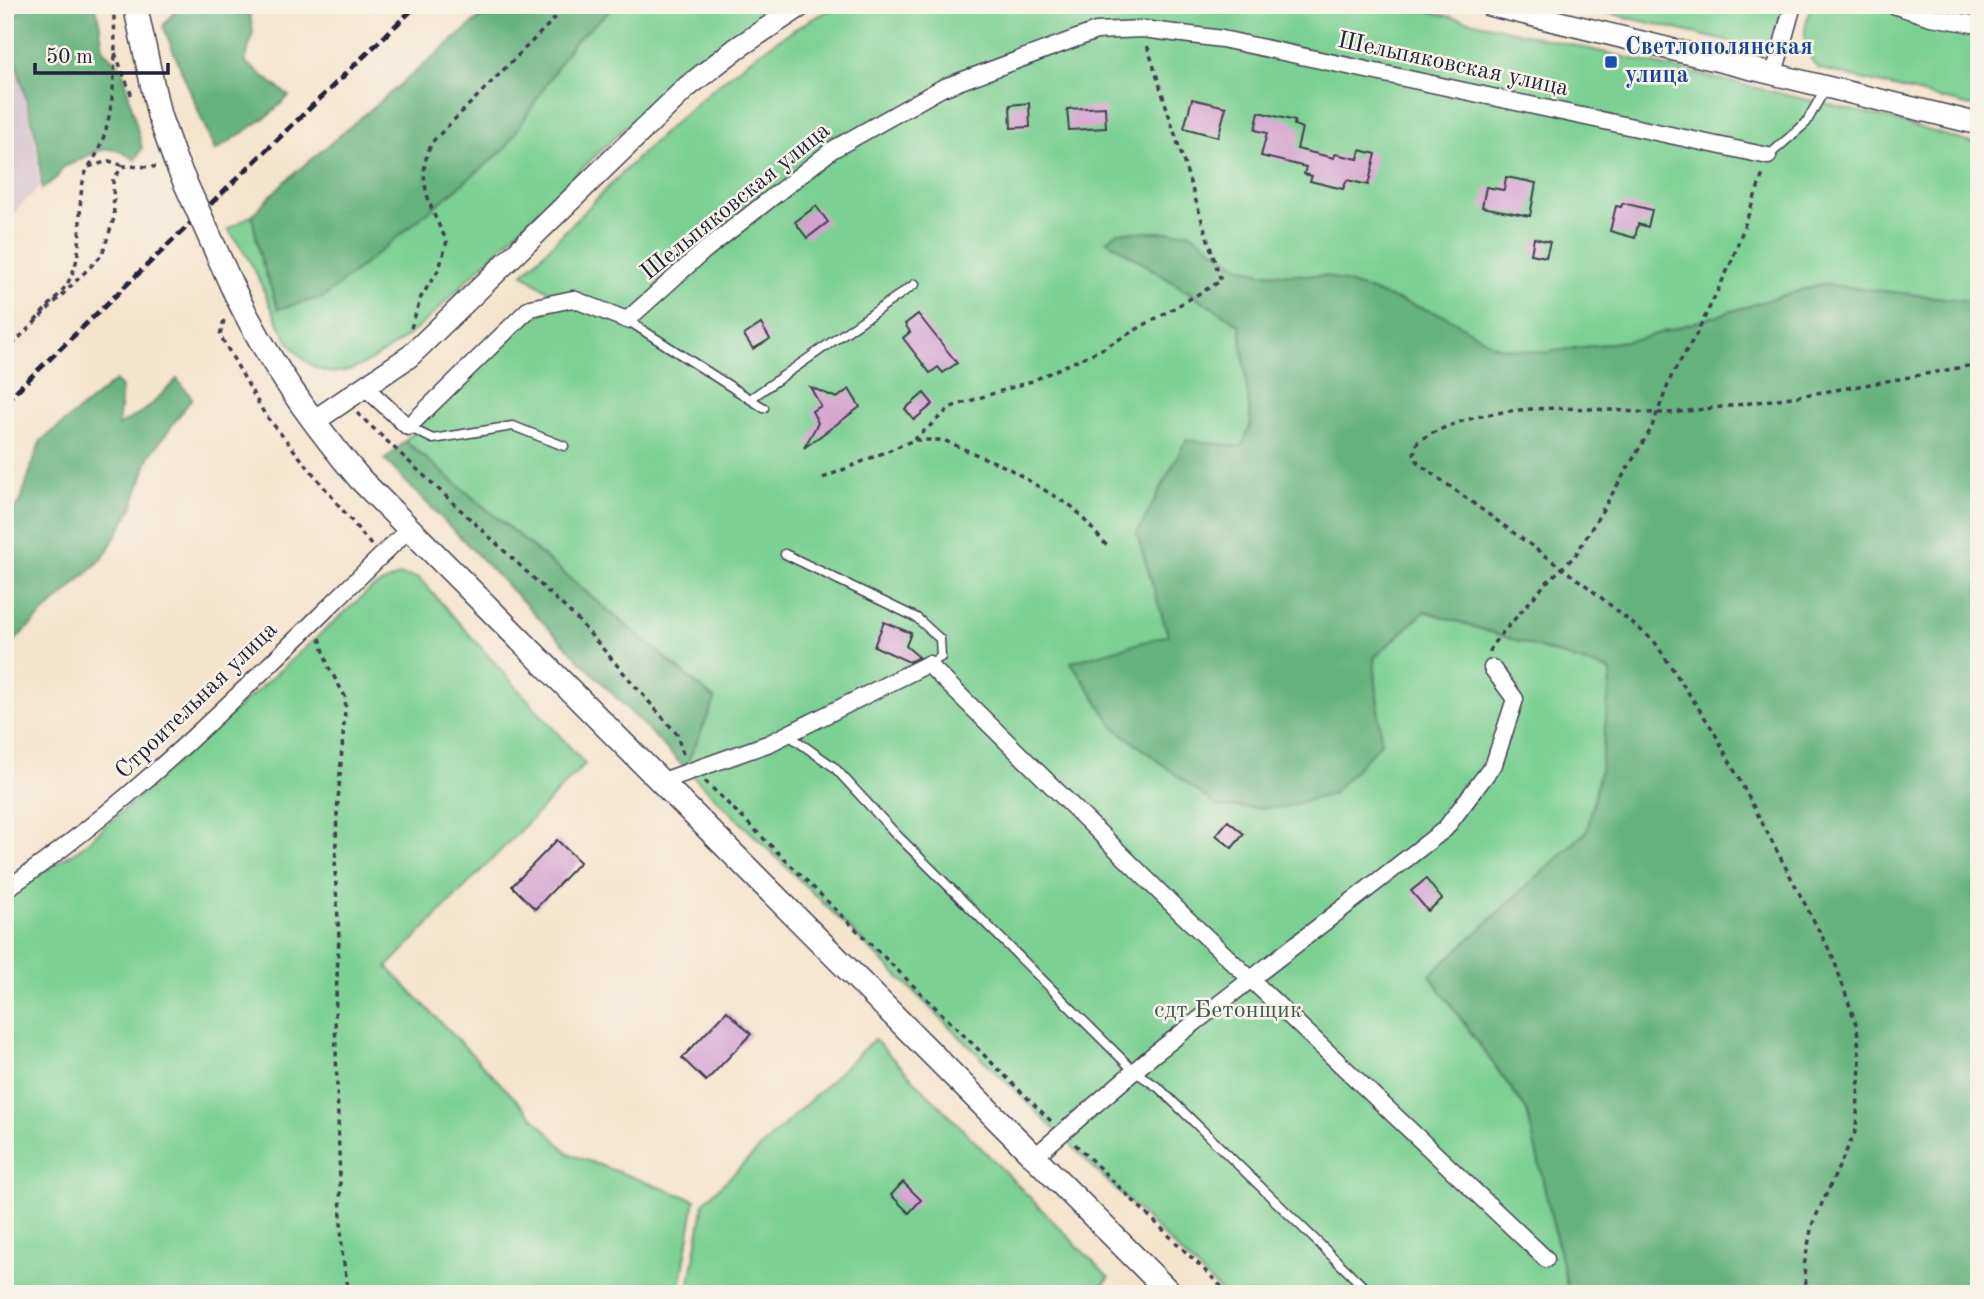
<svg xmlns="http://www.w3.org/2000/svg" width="1984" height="1299" font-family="'Old Standard TT',serif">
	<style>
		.industrial { fill: #d1bdcc }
		.green { fill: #7cd093; stroke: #4f7967; stroke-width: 2 }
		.forest { fill: #65b27d; stroke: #446a5c; stroke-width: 2 }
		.building { fill: #d4a2cf }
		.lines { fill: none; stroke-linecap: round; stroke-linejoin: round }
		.service-casing { stroke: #423f51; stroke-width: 11 }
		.minor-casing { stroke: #423f51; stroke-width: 19 }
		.tertiary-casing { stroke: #423f51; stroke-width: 24 }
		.secondary-casing { stroke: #423f51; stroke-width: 26 }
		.path { stroke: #423f51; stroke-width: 3.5; stroke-dasharray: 5 5; stroke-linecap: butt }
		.service { stroke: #fff; stroke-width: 8 }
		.minor { stroke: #fff; stroke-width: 16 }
		.tertiary { stroke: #fff; stroke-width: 21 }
		.secondary { stroke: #fff; stroke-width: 23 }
		.rail { stroke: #22223b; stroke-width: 5; stroke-dasharray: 10 5; stroke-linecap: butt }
		.secondary-bridge-casing { stroke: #423f51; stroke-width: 26; stroke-linecap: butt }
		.secondary-bridge { stroke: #fff; stroke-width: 23 }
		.transit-dot { fill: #1a4fb4; stroke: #f7f3e8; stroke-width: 2.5 }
		.labels { text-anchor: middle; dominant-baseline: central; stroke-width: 5; stroke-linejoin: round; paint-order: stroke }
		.transit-label { font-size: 24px; font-weight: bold; fill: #164399; stroke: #f7f3e8; text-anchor: start }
		.street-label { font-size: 24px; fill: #22223b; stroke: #f7f3e8 }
		.park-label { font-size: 24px; fill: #3d5655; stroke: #f7f3e8 }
	</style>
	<rect width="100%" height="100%" fill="#f7f3e8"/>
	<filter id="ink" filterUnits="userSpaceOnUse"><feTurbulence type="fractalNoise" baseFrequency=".0143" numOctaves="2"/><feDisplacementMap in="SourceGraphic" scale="14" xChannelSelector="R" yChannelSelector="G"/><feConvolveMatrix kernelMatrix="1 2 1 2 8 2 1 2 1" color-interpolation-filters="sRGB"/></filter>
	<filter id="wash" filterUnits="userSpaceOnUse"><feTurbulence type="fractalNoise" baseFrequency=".00686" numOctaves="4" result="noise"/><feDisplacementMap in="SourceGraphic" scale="28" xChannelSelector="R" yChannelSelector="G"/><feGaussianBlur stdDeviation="1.57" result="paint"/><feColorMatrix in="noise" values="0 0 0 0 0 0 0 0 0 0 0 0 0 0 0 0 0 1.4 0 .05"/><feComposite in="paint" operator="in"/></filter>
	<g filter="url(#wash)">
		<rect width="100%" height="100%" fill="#f4e4cc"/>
		<path class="industrial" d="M5,7L36,148L39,187L5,222Z"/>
		<g class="green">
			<path d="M616,5H776C669,75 582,171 490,258C458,288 429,323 392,347C375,359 346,378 324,371C285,359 271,302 254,269C247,255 237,242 228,229L252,215L260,256L278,309L550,76L572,44Z"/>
			<path d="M840,5H1401L1886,118L1979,145V302L1821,284L1640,339L1542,353L1497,347L1445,316L1327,276L1261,273L1238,266L1189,232L1107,241L1240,325L1251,423L1242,447L1137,534L1168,635L1381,743L1374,658L1425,611L1611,671L1601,766L1587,831L1430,976L1527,1111L1569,1294H1223L685,768L715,699L405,441L519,323L566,303L523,274C614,183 722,59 840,5Z"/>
			<path d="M1575,5H1785L1772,52Z"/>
			<path d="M1812,5H1864L1979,34V108L1817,68C1801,47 1802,29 1812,5Z"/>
			<path d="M400,575L419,578L585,764L387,967L569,1154L695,1200L679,1294H5V897L82,847L372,588Z"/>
			<path d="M874,1039L1109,1278L1094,1294H688L704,1202Z"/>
		</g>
		<g class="forest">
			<path d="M70,5H94L98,14L103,50L122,68L142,148L135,160C102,136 94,157 63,167L57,177L42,189L38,144L15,57L11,19L26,6Z"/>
			<path d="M187,5H248L253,32L245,62L289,96L269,115L215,151L163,26L176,10Z"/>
			<path d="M495,5H616L572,44L505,149L324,297L278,309L260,256L252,215L283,183Z"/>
			<path d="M1118,232H1189L1238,266L1261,273L1327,276L1445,316L1497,347L1542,353L1640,339L1821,284L1979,302V1294H1569L1527,1111L1430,975L1587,831L1601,766L1611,671L1425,611L1374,658L1381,743L1332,794L1281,808L1218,807L1115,728L1071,662L1168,635L1137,534L1186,440L1242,447L1251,423L1240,325L1107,240Z"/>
			<path d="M177,379L192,398L149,457L132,508L103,558L17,638L5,654V521L20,502L40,442L115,381L122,388L118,426L148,408Z"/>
			<path d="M405,441L715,700L685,768L385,460Z"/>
		</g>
		<g id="blocks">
			<g class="building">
				<path d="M1192,99L1226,107L1218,137L1184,128Z"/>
				<path d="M1029,103L1030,127L1011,128L1010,105Z"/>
				<path d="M1105,107L1106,128L1069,130L1067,109Z"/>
				<path d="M1259,112L1295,121L1294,125L1302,128L1297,149L1334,158L1335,154L1358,159L1360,150L1376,154L1368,185L1347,180L1343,189L1310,181L1312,176L1304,174L1306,167L1261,156L1267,133L1255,130Z"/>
				<path d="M1506,177L1536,183L1530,216L1482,207L1486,187L1504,190Z"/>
				<path d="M1623,203L1652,210L1648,227L1638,224L1635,238L1610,231L1616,206L1621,207Z"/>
				<path d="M816,206L828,222L807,238L795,222Z"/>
				<path d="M1534,238L1550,242L1546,257L1531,254Z"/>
				<path d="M918,314L957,363L943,373L938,367L930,373L903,338L910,332L905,324Z"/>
				<path d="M761,324L770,339L753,349L744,335Z"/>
				<path d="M810,387L837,398L849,389L860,407L804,448L818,423L812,411L821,406Z"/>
				<path d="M924,393L933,404L914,420L905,409Z"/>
				<path d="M884,622L911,633L906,646L919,657L909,662L874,646Z"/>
				<path d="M1228,821L1244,834L1232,848L1216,835Z"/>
				<path d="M557,840L580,862L535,909L512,886Z"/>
				<path d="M1426,879L1442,899L1428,911L1411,891Z"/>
				<path d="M727,1011L751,1034L706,1081L682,1058Z"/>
				<path d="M903,1182L921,1200L909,1213L891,1195Z"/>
			</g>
		</g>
	</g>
	<g filter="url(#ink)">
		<use href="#blocks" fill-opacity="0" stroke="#423f51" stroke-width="2"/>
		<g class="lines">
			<defs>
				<g id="service">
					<path d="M1768,156L1806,123L1826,87"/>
					<path d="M627,320L764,408"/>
					<path d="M750,399L915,284"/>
					<path d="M408,427L433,439L513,426L564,446"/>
					<path d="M785,554L917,618L940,639L941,657L928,664"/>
					<path d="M787,734L834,767L894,832L1134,1071L1159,1088L1371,1294"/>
				</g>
				<g id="minor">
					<path d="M1893,5L1931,17L1979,25"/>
					<path d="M1774,74L1793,5"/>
					<path d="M366,388L408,427L530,308L573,299L627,320L704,251L832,150L942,88L1096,31L1143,29L1222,39L1768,156"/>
					<path d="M660,782L770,743L928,664L1184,916L1546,1259"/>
					<path d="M5,890C154,788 278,654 408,530"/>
					<path d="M1034,1157L1153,1055L1445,829L1494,764L1515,699L1492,668"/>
				</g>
				<g id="tertiary">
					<path d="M1489,5L1979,124"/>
					<path d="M314,421L410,356L687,87L737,48L802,5"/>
				</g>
				<g id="secondary">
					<path d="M135,5L159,115L175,160"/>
					<path d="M231,284C264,356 309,419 360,479L1171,1294"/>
				</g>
			</defs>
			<use href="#service" class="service-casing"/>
			<use href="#minor" class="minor-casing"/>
			<use href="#tertiary" class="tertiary-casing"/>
			<use href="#secondary" class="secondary-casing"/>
			<g class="path">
				<path d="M1138,5L1140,14"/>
				<path d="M115,53L133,99"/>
				<path d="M89,166C117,131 117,49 113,5"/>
				<path d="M224,320L220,335L264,413L371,545"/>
				<path d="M35,321C46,307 66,291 72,274C87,240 73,199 88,167L109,161L124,166"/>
				<path d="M411,328L421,297L439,269L447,241C430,209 413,173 434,140L568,5"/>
				<path d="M5,352L102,255L114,218L113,179L124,166L156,167"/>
				<path d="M357,413L576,618L677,734L684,758"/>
				<path d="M914,440L951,407L1032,381L1104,348L1221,281L1147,45"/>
				<path d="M823,478L914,440H943L1008,468L1074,508L1107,546"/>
				<path d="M320,638L328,666L346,698L337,813L335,870L339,937L335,1018L342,1252L349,1294"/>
				<path d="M1490,652L1491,646L1547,582L1575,556L1651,429L1671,377L1697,333L1731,263L1764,171"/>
				<path d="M705,781L1052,1122"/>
				<path d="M1075,1144L1229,1294"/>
				<path d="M1807,1294L1804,1266L1812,1225L1856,1130L1860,1064L1857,1027L1833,957L1713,730L1654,641L1588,587L1418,463L1414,453L1418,441C1477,406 1543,406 1609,410C1632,411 1656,415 1679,412C1779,401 1879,383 1979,364"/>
			</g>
			<use href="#service" class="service"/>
			<use href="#minor" class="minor"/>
			<use href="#tertiary" class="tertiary"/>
			<use href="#secondary" class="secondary"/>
			<path class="rail" d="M5,402L417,5"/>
			<defs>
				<path id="secondary-bridge" d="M175,160L231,284"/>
			</defs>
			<use href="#secondary-bridge" class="secondary-bridge-casing"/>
			<use href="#secondary-bridge" class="secondary-bridge"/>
		</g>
	</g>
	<rect class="transit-dot" x="1604" y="55" width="14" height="14" rx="3.5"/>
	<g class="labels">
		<g class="transit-label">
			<text x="1625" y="48">Светлополянская<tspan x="1625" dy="28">улица</tspan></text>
		</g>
		<g class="street-label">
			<text transform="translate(1453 65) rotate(12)">Шельпяковская улица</text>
			<text transform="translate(736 202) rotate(-39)">Шельпяковская улица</text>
			<text transform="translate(197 701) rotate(-44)">Строительная улица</text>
		</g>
		<g class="park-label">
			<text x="1228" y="1011">сдт Бетонщик</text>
		</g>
	</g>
	<rect width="1984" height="1299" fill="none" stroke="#f7f3e8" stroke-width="28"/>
	<path d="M35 63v10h133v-10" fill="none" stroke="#22223b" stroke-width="3.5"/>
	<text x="46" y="63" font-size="21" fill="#22223b" stroke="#f7f3e8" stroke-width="5" paint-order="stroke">50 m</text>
</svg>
